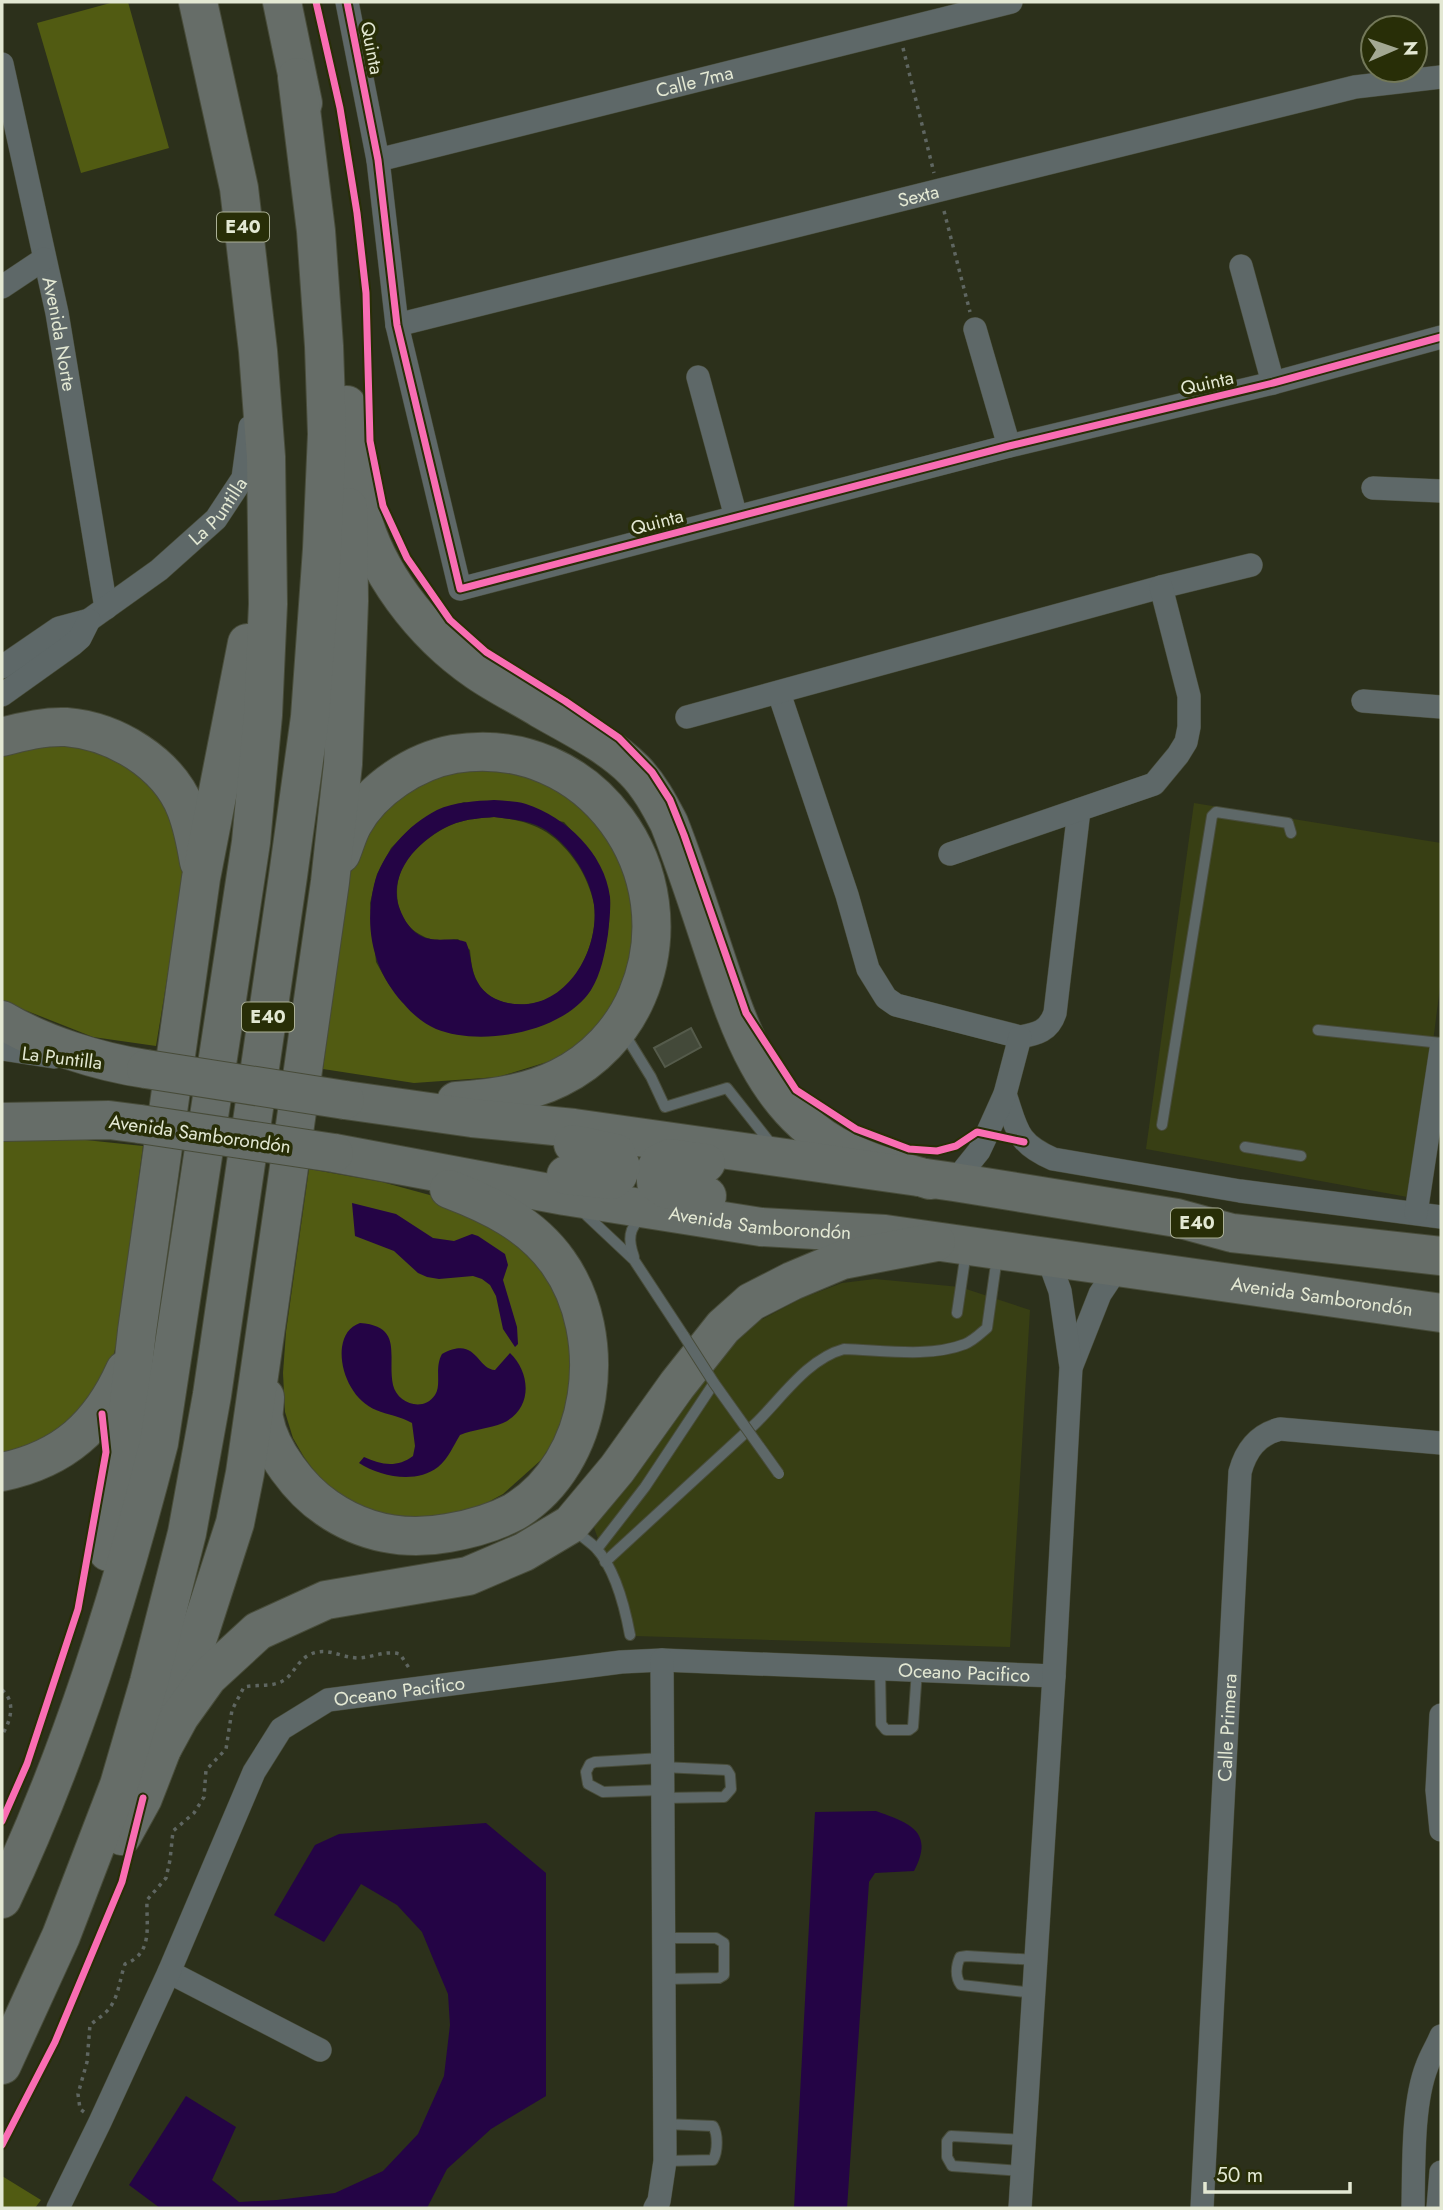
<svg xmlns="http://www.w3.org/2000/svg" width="1443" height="2210" font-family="Jost,sans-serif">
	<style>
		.built { fill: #383f14 }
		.green { fill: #515b12; fill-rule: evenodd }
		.water { fill: #240445; fill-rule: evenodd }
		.building { fill: #434939; stroke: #555b4b; stroke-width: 2 }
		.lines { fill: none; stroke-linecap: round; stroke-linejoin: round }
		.lane-casing { stroke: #484c3a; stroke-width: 12 }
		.street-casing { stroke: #484c3a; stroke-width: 24 }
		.highway-casing { stroke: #484c3a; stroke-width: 40 }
		.path { stroke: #5f6661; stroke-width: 3.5; stroke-dasharray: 3.5 5; stroke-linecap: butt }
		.lane { stroke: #5e6868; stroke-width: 10 }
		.street { stroke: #5e6868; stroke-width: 23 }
		.highway { stroke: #666d68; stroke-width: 38 }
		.lane-bridge-casing { stroke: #484c3a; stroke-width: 12; stroke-linecap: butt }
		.highway-bridge-casing { stroke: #484c3a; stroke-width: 40; stroke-linecap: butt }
		.lane-bridge { stroke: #5e6868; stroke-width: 10 }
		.highway-bridge { stroke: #666d68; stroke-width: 38 }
		.cycleway-casing { stroke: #282e07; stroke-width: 11 }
		.cycleway { stroke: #f96db3; stroke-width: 7 }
		.labels { text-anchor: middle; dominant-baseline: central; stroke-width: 7; stroke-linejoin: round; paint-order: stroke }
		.shield { fill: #282e07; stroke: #abb096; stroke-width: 2 }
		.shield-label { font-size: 18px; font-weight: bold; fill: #e3e8d3 }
		.street-label { font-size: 19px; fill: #e3e8d3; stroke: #282e07 }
	</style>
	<rect width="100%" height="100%" fill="#2c301b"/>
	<g class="built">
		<path d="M1194,803L1441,843V979L1413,1198L1146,1149Z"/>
		<path d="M875,1279L960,1287L1030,1310L1010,1647L634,1636L593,1525L716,1360L759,1321L800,1299L842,1283Z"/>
	</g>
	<g class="green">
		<path d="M114,2H128L169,148L81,173L37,23Z"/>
		<path d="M67,742C81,746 97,749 109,756C162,783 185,829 182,887L156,1046L93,1037L2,1001V753Z"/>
		<path d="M495,765L582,799L632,872L636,963L607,1021L560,1058L498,1077L414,1083L323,1069L350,863L373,817L437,771ZM464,802L564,822L595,857L610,898L609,924L605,950L590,991L437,1029L402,1002L386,980L376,962L370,903L377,874L391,848L411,828L439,810Z"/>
		<path d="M494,817C533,821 555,831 578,865C585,876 591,890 594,904C599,935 581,981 552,997C529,1009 490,1008 477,981C472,971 471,961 470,950L458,939C445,940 432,942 421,935C395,922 391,886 405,863C416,846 437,830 456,823C468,819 481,818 494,817Z"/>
		<path d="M2,1137H57L143,1146L116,1346C113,1356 111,1368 106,1377C82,1417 46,1442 2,1454Z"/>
		<path d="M309,1169L382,1182L448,1200L511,1233L561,1293L574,1377L557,1436L541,1460L503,1494L479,1507L428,1520L381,1516L338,1494L320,1479L304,1457L293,1438L285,1412L283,1373L286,1332Z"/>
		<path d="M2,2176L41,2200L35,2208H2Z"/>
	</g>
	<g class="water">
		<path d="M494,800C505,801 516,801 526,804C566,817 605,854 610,897C611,909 609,923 608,934C605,953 601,974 591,990C563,1033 480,1047 436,1029C423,1023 412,1014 403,1003C373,970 364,928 374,885C382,853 408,825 437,810C454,802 476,801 494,800ZM494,817C508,819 523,820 536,825C565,837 590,874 594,905C600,954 562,1014 508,1003C497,1001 484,994 478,983C470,971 472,955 466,942C451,936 434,944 419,935C408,928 402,916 398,904C389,868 425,834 456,823C468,819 481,818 494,817Z"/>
		<path d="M352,1203L396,1214L433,1238L454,1241L472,1234L478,1236L505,1254L508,1265L503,1280L517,1327L518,1344L515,1347L503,1329L496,1296L490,1285L482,1279L473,1276L439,1279L427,1277L418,1273L394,1251L355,1236Z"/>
		<path d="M360,1323C404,1326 387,1357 393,1385C397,1403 423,1413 435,1395C442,1385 434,1368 442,1354C477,1335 476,1369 495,1370L510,1353C531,1373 533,1409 503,1423C489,1429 474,1429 460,1435C453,1446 449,1458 438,1467C416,1484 381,1477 359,1463L364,1457C381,1465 397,1468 413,1456L415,1446L412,1423C400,1416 388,1415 376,1410C353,1401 339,1371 342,1347C344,1335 349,1327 360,1323Z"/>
		<path d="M876,1811C909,1823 935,1831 914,1871L875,1873L869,1882L847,2208H794L815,1812Z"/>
		<path d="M486,1823L546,1873V2096L491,2129L447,2169L427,2208H160L129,2185L186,2096L236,2127L212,2180L239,2202L277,2200L335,2193L383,2171L418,2134L444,2076L450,2025L448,1994L434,1961L422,1932L397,1905L361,1884L324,1942L274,1915L315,1845L339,1834Z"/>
	</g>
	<path class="building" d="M691,1028L701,1047L665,1067L654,1048Z"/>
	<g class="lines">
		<defs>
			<g id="lane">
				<path d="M1318,1030L1441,1043"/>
				<path d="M624,1033L651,1077L665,1107L727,1088L772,1145"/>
				<path d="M1162,1125L1212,816L1216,812L1288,823L1291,833"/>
				<path d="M1245,1147L1301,1156"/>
				<path d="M583,1212L634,1260L684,1336"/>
				<path d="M634,1257C628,1240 628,1228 643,1216"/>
				<path d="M957,1313L966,1252"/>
				<path d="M575,1529C581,1537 589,1541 596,1548C615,1569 625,1608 630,1635"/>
				<path d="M597,1549L645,1487L714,1383"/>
				<path d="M605,1562C655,1516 705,1470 755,1424C781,1399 807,1359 844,1349C882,1350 929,1358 965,1344C973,1341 980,1334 987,1328L997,1257"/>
				<path d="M880,1669L881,1724L886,1730H909L913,1727L917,1670"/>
				<path d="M662,1758L595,1762L590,1764L586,1772L588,1784L603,1792L663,1790"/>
				<path d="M662,1767L727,1770L730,1775L731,1789L724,1797L662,1798"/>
				<path d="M664,1938H716L724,1943V1975L719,1978L664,1979"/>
				<path d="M1034,1993L961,1985C955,1977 956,1966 960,1957L967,1956L1036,1960"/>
				<path d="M665,2124L713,2126C718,2134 718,2151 713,2160L665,2161"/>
				<path d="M1023,2171L952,2166L947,2157V2141L951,2136L1025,2140"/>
			</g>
			<g id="street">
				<path d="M347,2L378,160L397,325L460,589L1009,446L1273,383L1441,337"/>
				<path id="s1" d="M2,64L57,313L106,608"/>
				<path id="s2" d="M378,160L1011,2"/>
				<path d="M1241,266L1273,383"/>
				<path d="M2,287L44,259"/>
				<path id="s3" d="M397,325L1355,87L1441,77"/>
				<path d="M975,329L1009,446"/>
				<path d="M698,377L736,517"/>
				<path d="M1373,488L1441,491"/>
				<path id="s4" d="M2,667L59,628L89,620L159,570L216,519L243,478L250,427"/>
				<path d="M779,693L847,895L868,969L886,998L896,1005L1020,1037C1037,1034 1049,1031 1055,1013L1079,810"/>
				<path d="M2,695L72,645L80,638L89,620"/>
				<path d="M1363,701L1441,707"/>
				<path d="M687,717L1161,587L1251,565"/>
				<path d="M950,854L1154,784L1178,755L1186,742L1189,727V696L1161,587"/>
				<path d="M2,1049L54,1057"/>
				<path d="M1005,1094C1017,1129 1016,1143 1053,1159L1240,1191L1441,1217"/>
				<path d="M954,1182L979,1151L987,1134L1005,1094L1020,1037"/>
				<path d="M1416,1213L1441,1049"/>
				<path d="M1072,1365L1100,1294L1118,1267"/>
				<path d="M1441,1715L1437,1790L1441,1830"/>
				<path d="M169,1972L320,2050"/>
				<path id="s5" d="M58,2208L100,2122L169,1972L254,1772L281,1729L328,1700L621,1662L662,1660L1054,1676"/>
				<path d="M655,2208L659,2201L665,2161L662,1660"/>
				<path d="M1020,2208L1054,1676L1071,1367L1060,1291L1048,1258"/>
				<path id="s6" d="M1202,2208L1240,1472C1246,1450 1257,1435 1280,1429L1441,1443"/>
				<path d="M1413,2208C1414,2167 1412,2104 1427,2066C1431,2055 1437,2046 1441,2036"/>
				<path d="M1438,2208L1441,2172"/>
			</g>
			<g id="highway">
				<path d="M282,2L303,103"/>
				<path d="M347,405C349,437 352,473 359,505C373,570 423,634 477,671C497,685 520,696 541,709C572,727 608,744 634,770C649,785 659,804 669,823C686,866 700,910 715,955C739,1027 764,1104 834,1145C864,1162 897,1170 930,1180"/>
				<path d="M2,737C23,731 44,726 66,727C115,731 168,763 186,809C193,827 196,844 199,862"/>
				<path d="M341,854C345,844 348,833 353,824C372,789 415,761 454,754C590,732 690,872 637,996C622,1031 594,1061 559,1078C527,1094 491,1099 456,1101"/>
				<path d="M2,1020C42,1044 99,1062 146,1069"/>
				<path d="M345,1100L472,1118L574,1128L954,1182L1177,1218L1232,1233L1441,1256"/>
				<path d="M2,1122L109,1120L140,1124"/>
				<path id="s7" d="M334,1153L565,1196L761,1227L885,1234L1441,1313"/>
				<path d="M706,1163L670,1158L659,1163L656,1169V1182L666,1189L707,1196"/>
				<path d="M566,1175L612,1180L618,1175L621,1167L616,1153L573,1144"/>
				<path d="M265,1397C265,1404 263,1412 264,1418C270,1451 300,1490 327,1508C363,1533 405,1541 448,1533C471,1529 493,1523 514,1512C596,1463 611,1336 558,1262C531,1224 491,1205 449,1189"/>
				<path d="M2,1472C64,1459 100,1426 125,1370"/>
				<path d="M108,1552L124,1447L137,1331L201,878L247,643"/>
				<path d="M162,1749L235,1523L245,1473L330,882L343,764L349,601L348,507"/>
				<path d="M122,1836L143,1798L162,1749L180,1716L208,1677L258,1631L326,1600L468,1576L524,1552L571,1524L617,1469L677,1385L723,1327L751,1302L792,1281L842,1260L936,1242"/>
				<path d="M2,1899C71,1753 119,1599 159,1443L251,842L263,715L268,604L266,457L258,351L239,188L198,2"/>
				<path d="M2,2065L61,1936L119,1785L149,1682L187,1533L212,1395L288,876L310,717L322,549L327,434L324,346L316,231L297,77"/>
			</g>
		</defs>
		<use href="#lane" class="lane-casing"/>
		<use href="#street" class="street-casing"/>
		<use href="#highway" class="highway-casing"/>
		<g class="path">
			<path d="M903,48L934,173"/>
			<path d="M944,211L970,312"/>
			<path d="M2,1690C16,1701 11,1721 2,1735"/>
			<path d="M84,2112L80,2109L78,2094L87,2062L90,2025C97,2019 106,2014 111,2006C119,1994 120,1978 125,1964C154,1953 146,1925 147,1900L166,1878L170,1860L173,1831L194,1813L204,1797L206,1770L226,1749L232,1710L244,1687C258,1684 273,1688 286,1679C294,1672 299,1660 309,1655C326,1646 339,1657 357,1658C372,1658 384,1650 400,1654L409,1668"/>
		</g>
		<use href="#lane" class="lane"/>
		<use href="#street" class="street"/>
		<use href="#highway" class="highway"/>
		<defs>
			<path id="lane-bridge" d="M684,1336L714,1383L779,1474"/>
			<g id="highway-bridge">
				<path d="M146,1069L345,1100"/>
				<path d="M140,1124L334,1153"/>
			</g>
		</defs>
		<use href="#lane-bridge" class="lane-bridge-casing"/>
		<use href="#highway-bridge" class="highway-bridge-casing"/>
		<use href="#lane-bridge" class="lane-bridge"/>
		<use href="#highway-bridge" class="highway-bridge"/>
		<defs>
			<g id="cycleway">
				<path d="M316,2L340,108L357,213L366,293L370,441L383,506L407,558L450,620L486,652L565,701L619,738L652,772L670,800L684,835L746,1013L796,1090L856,1129L909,1149L937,1151L956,1146L977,1132L1024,1142"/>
				<path d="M347,2L378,160L397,325L460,589L1009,446L1273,383L1441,337"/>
				<path d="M2,1821L27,1764L78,1609L106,1452L102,1414"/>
				<path d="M2,2145L55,2042L122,1882L143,1798"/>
			</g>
		</defs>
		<use href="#cycleway" class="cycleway-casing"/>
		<use href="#cycleway" class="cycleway"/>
	</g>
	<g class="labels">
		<g class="shield">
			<rect x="217" y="212.5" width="52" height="29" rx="5"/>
			<rect x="242" y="1002.5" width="52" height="29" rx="5"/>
			<rect x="1171" y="1208.5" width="52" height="29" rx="5"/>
		</g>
		<g class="shield-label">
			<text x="243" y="227">E40</text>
			<text x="268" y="1017">E40</text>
			<text x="1197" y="1223">E40</text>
		</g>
		<g class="street-label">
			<text transform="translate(372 48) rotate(79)">Quinta</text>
			<text stroke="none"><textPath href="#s2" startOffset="326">Calle 7ma</textPath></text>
			<text stroke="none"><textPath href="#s3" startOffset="537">Sexta</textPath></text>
			<text stroke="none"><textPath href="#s1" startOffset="276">Avenida Norte</textPath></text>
			<text transform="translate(1207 383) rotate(-13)">Quinta</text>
			<text stroke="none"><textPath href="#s4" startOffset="270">La Puntilla</textPath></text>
			<text transform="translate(657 522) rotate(-15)">Quinta</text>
			<text transform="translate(62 1058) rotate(7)">La Puntilla</text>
			<text transform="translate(200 1134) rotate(8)">Avenida Samborondón</text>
			<text stroke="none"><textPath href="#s7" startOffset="432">Avenida Samborondón</textPath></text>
			<text stroke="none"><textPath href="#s7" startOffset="999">Avenida Samborondón</textPath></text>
			<text stroke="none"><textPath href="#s5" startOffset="1223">Oceano Pacifico</textPath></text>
			<text stroke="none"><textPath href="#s5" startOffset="656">Oceano Pacifico</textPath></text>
			<text stroke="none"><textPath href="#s6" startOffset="481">Calle Primera</textPath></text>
		</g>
	</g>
	<rect width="1443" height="2210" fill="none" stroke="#e3e8d3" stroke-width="7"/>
	<g transform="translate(1394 49) rotate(88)"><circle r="33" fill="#282e07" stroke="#737859" stroke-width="2"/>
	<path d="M0-5L12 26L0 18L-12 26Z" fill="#a3a893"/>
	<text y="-10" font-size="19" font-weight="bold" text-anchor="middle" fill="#e3e8d3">N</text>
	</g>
	<path d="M1205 2182v10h145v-10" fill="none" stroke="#e3e8d3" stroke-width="3.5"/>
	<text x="1216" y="2182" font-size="21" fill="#e3e8d3" stroke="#282e07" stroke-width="5" paint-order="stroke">50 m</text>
</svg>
